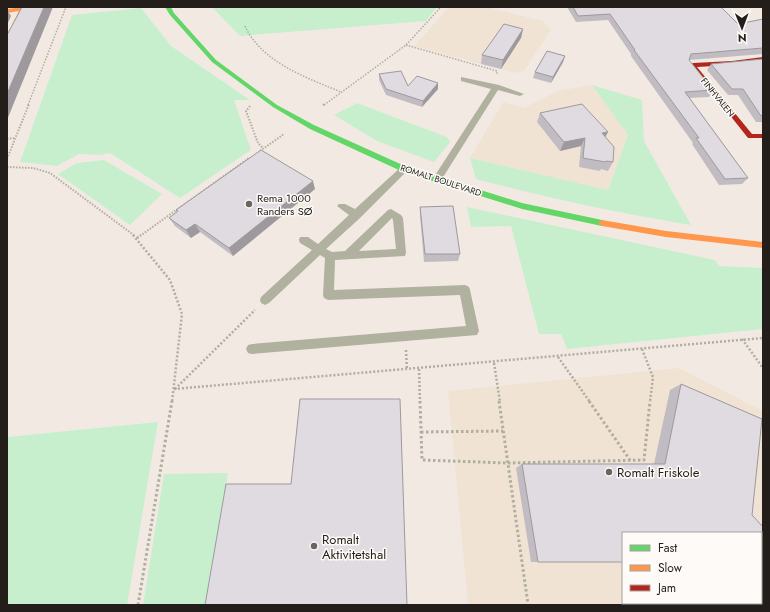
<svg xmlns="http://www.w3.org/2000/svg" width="770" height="612" font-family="Jost,sans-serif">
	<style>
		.built { fill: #f1e3d3; fill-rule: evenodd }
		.green { fill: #c7efce }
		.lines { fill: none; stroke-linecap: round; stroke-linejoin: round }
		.path-far3 { stroke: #afaea1; stroke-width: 1.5; stroke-dasharray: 1.5 1.5; stroke-linecap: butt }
		.path-far2 { stroke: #afaea1; stroke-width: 2; stroke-dasharray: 1.5 1.5; stroke-linecap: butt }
		.path-far1 { stroke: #afaea1; stroke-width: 2.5; stroke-dasharray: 2 2; stroke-linecap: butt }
		.path { stroke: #afaea1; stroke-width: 3; stroke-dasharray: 2.5 2.5; stroke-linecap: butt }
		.lane { fill: #b0b19f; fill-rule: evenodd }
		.fast { fill: #63d668; fill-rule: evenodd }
		.slow { fill: #ff974d; fill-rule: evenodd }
		.jam { fill: #b3261e; fill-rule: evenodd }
		.wall { fill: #c1bcc1 }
		.shaded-wall { fill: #9d999d }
		.building { fill: #e0dbe0; stroke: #9d999d }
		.poi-dot { fill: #6b655f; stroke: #fdfaf7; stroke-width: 1.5 }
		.labels { text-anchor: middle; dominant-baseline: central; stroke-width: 3; stroke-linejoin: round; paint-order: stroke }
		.far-street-label { font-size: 9px; fill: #231e19; stroke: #fdfaf7 }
		.poi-label { font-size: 11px; fill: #231e19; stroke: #fdfaf7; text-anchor: start }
		.near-poi-label { font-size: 13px; fill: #231e19; stroke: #fdfaf7; text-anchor: start }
	</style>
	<rect width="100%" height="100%" fill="#f2eae2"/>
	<g class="built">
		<path d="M449,7H487L543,21L551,30L524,71L515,73L414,46Z"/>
		<path d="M592,85L628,135L608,190L470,158L503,102L524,108L557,91Z"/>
		<path d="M679,368L763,411V605H468L448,391ZM623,533H761V603H623Z"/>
	</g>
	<g class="green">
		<path d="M212,7H436V8L426,21L240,36Z"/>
		<path d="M141,8L171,46L250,100H234L251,150L180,198L110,153L101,155L79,154L57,166L20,162L72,15Z"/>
		<path d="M592,85L642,100L644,141L691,225C618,213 547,198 476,179L470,158L608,190L628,135Z"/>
		<path d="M357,103L447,137L450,142L434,162L377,141L334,115Z"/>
		<path d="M104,160L162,194L130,225L58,174L77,163Z"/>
		<path d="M467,207L715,260L719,266L763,268V329L567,349L561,334H539L511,226L471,227Z"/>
		<path d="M158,422L127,605H7V437Z"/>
		<path d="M228,473L207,605H143L164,474Z"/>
	</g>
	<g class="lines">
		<g class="path-far3">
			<path d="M245,26C261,62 307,78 341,92"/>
			<path d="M406,45L497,71V75"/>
			<path d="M28,105L66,7"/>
			<path d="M324,105L406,45L441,7"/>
		</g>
		<g class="path-far2">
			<path d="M323,105L325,104"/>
			<path d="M250,106L246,111L258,143L263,148"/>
			<path d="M7,139L14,138"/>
			<path d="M260,151L284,134"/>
			<path d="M7,159L29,104"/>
			<path d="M7,167L33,168L50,173L135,236"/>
			<path d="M140,236L249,158"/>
		</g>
		<g class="path-far1">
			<path d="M133,235L170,280L182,314L172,402"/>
			<path d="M137,238L141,235"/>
			<path d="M742,339L763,368"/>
			<path d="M642,349L653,377L650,402"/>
			<path d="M406,350L407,370"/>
			<path d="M558,357L590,402"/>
			<path d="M494,363L500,402"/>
			<path d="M419,369L420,402"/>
			<path d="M174,389L763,338"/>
			<path d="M175,389L255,310"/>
		</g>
		<g class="path">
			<path d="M420,401L422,460L508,463L644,460L650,401"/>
			<path d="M499,401L528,604"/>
			<path d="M589,401L630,460"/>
			<path d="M421,432L503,431"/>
			<path d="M138,605L172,401"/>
		</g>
		<g class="lane">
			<path d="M461,77L499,85L524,94L520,96L498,90L440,182L437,183L432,180L491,89L461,81Z"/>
			<path d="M404,166L407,167L408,169L407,171L360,218L326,249L332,252L345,251L388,210L391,209L401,215L403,218L406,253L405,256L335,260L334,290L465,285L469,287L470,290L479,331L477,335L252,354L248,353L246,349L248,345L252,344L466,326L460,295L328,300L324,298L323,295L325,258L320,255L269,303L265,305L261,303L260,300L261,297L312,250L300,243L299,240L300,237H308L318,244L349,215L337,206L339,204H345L355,209L401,167ZM392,218L393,220L396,249L359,251Z"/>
		</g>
		<path class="fast" d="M165,7H171L174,13L216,60L277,105L314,125L407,167L522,203L602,220L606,223L602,226L522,209L401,171L310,129L273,107L212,62L170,15Z"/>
		<g class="slow">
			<path d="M23,7L26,9L10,41L7,43V35L19,11L7,13V9Z"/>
			<path d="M602,220L666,231L763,242V248L666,237L602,226L598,223Z"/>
		</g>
		<path class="jam" d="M763,57V61L732,65L697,67L752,134H763V138H748L690,65L693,63L732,61Z"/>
	</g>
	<g class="wall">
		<path d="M567,7H721L738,24L763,19V54L689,60L713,90L709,97L689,98L748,178L742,184L719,185L692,144L693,143L631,56V54L608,20L576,22Z"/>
		<path d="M523,29L521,38L501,69L481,64L482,55Z"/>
		<path d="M565,56L563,62L551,83L533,78L535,72Z"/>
		<path d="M763,59V122H756L738,95H728L707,70L711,64Z"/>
		<path d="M379,74L408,86L438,89L422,107L386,95L379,80Z"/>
		<path d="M540,113L608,132L605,137L613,162L608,171L601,169L600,171L579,167L581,146L560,151L537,122Z"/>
		<path d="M315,189L233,256L200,232L191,238L175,226L169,218L177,212L176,210Z"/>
		<path d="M420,207L460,254L458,261L424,262L420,215Z"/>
		<path d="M681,384L762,419L752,515L763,527V605H704L702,603H761V533H623V562H531L516,468L522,464H654L670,390Z"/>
	</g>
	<g class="shaded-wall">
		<path d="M44,7H53L7,120V94Z"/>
		<path d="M7,10L11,16L7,25Z"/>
		<path d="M523,29L521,38L501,69L503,60Z"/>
		<path d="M565,56L563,62L551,83L553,77Z"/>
		<path d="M438,83V89L422,107L423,101Z"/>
		<path d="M608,132L603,141L602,133Z"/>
		<path d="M585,138L581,146L560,151L564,142Z"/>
		<path d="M313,181L315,189L233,256L229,248Z"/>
		<path d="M195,224L200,232L191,238L186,230Z"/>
	</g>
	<g class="building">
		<path d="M22,7H44L7,94V35Z"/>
		<path d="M573,7H721L738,24L763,19V48L691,54L689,60L713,90L685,92L748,178L725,179L696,138H699L634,50H635L610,14L578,16Z"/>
		<path d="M504,24L523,29L503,60L482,55Z"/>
		<path d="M547,51L565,56L553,77L535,72Z"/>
		<path d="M763,59V116H761L743,89H732L711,64Z"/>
		<path d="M401,71L408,86L417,76L438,83L423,101L386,89L379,74Z"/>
		<path d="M582,104L608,132L602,133L614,147L613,162L606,161L605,162L583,158L585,138L564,142L540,113Z"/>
		<path d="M261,150L313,181L229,248L195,224L186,230L169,218L178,211L176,210Z"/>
		<path d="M453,206L460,254H425L420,207Z"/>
		<path d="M681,384L762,419L752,515L763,527V605H718L717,603H761V533H623V562H538L522,464H665Z"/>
		<path d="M300,399H400L407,605H205L226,484H291Z"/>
	</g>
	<g class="poi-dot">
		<circle cx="249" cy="204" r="4"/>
		<circle cx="609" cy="472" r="4"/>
		<circle cx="314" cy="546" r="4"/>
	</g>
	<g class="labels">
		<g class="far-street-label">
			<text transform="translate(718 97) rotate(51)">FINHVALEN</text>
			<text transform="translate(441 180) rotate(18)">ROMALT BOULEVARD</text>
		</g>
		<g class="poi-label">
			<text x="257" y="198">Rema 1000<tspan x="257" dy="13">Randers SØ</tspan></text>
		</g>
		<g class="near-poi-label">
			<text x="617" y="472">Romalt Friskole</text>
			<text x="322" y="539">Romalt<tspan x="322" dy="15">Aktivitetshal</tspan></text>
		</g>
	</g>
	<rect width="770" height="612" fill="none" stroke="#231e19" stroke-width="16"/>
	<rect x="622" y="532" width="140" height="72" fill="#fdfaf7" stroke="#a6a29e"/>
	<rect x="630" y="545" width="20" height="6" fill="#63d668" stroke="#a6a29e"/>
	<text x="658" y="552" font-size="12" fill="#231e19">Fast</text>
	<rect x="630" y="565" width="20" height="6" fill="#ff974d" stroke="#a6a29e"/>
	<text x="658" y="572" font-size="12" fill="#231e19">Slow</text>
	<rect x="630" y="585" width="20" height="6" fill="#b3261e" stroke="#a6a29e"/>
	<text x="658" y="592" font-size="12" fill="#231e19">Jam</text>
	<g transform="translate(742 28) rotate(179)" stroke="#fdfaf7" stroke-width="3" paint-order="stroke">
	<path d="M0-3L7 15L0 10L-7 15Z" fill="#231e19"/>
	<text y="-6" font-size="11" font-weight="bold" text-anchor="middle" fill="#231e19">N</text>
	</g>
</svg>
